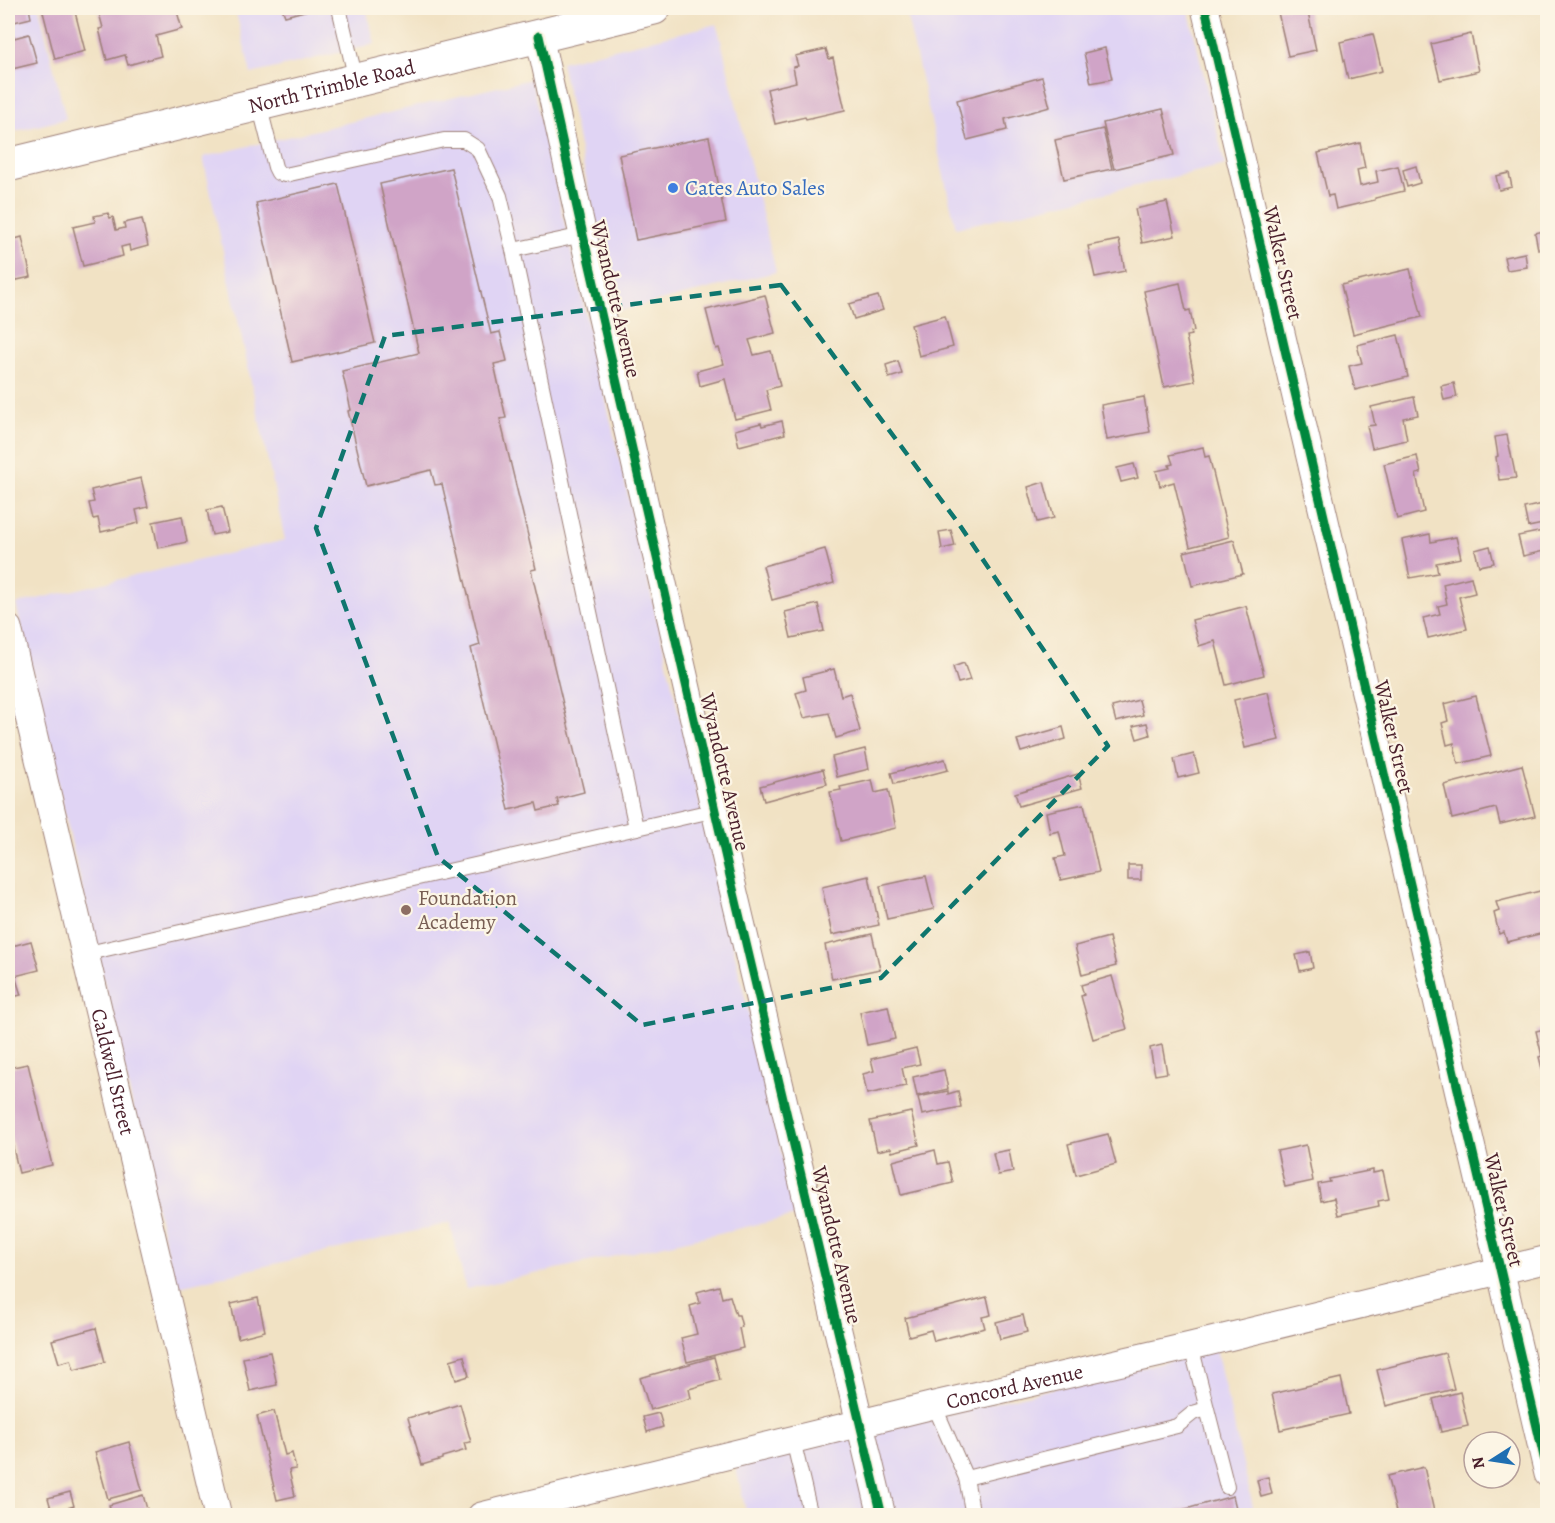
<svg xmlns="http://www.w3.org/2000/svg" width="1555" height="1523" font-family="Alegreya,serif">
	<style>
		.built { fill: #e0d4f4 }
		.building { fill: #d0a4c7 }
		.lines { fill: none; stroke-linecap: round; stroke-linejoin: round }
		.service-casing { stroke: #9e8078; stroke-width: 16 }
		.minor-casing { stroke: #9e8078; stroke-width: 29 }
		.secondary-casing { stroke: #9e8078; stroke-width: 35 }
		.service { stroke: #fff; stroke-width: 14 }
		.minor { stroke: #fff; stroke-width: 27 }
		.secondary { stroke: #fff; stroke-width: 33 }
		.cycleway-casing { stroke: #fcf5e5; stroke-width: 13 }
		.cycleway { stroke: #00873e; stroke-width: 9 }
		.marked { fill: none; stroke: #0f766e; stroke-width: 4.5; stroke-dasharray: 12 8; stroke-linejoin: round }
		.shop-dot { fill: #3f7fe0; stroke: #fcf5e5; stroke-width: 2 }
		.education-dot { fill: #8d6e63; stroke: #fcf5e5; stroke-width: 2 }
		.labels { text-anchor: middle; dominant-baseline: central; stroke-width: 4.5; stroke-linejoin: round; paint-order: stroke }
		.street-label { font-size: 21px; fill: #4a1f2b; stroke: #fcf5e5 }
		.shop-label { font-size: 21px; fill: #366cbe; stroke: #fcf5e5; text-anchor: start }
		.education-label { font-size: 21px; fill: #785e54; stroke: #fcf5e5; text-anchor: start }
	</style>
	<rect width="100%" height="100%" fill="#fcf5e5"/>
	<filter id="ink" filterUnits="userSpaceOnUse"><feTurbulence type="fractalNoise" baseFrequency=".0167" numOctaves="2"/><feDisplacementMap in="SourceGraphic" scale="12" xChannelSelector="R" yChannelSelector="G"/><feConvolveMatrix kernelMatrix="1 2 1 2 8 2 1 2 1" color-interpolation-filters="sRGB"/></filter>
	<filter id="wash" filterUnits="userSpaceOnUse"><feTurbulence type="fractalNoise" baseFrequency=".008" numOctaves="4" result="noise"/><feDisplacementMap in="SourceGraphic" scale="24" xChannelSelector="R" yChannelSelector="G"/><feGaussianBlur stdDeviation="1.35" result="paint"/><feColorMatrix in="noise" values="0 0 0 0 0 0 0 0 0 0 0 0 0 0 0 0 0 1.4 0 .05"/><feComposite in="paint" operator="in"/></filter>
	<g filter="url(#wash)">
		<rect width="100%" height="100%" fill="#f1e2c4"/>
		<g class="built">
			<path d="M8,8H39L66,119L8,133Z"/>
			<path d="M235,8H366L375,44L251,74Z"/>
			<path d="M905,8H1188L1225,165L956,228Z"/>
			<path d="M717,24L776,272L615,312L561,62Z"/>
			<path d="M531,79L796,1216L466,1289L450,1223L175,1287L16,604L285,540L203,157Z"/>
			<path d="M1216,1350L1255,1515H747L735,1464Z"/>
		</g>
		<g id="blocks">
			<g class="building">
				<path d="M13,8H29L31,18L10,23L8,9Z"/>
				<path d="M42,8H74L85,51L55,59Z"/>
				<path d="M114,8H176L182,29L156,36L161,56L128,65L125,55L107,60L99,29L103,28L99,13Z"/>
				<path d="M282,8H307L308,10L285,16Z"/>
				<path d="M1277,8H1307L1316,50L1288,56Z"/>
				<path d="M11,28L14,38L29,34L37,63L8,70V29Z"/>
				<path d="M1373,34L1382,71L1348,79L1340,42Z"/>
				<path d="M1471,34L1479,71L1440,80L1431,44Z"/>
				<path d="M1105,48L1112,79L1091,83L1084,53Z"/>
				<path d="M826,49L829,59L833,58L845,110L806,119L805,117L775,124L767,89L796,82L793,67L798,66L795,56Z"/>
				<path d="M1042,77L1050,107L1005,119L1007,130L967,140L957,100Z"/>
				<path d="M1163,109L1174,155L1114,169L1103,123Z"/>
				<path d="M1103,129L1112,169L1064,179L1055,140Z"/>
				<path d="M709,137L726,222L636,240L619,155Z"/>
				<path d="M1360,143L1365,168L1357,170L1360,186L1378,182L1376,171L1398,166L1404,191L1375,198V200L1336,209L1333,195L1328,196L1318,153Z"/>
				<path d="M1416,166L1420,183L1407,187L1403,170Z"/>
				<path d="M451,168L491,334L500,332L507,361L494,364L506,418L500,419L536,569L531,570L584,792L557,799L559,806L538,811L536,803L509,810L471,648L480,645L442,484L435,485L431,470L366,486L348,411L351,410L342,371L419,353L380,184Z"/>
				<path d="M1509,173L1512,187L1499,190L1496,176Z"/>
				<path d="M338,184L375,343L292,362L256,203Z"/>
				<path d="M1167,202L1175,236L1142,243L1135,209Z"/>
				<path d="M108,213L110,218L113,217L116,230L125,228L124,223L142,219L148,246L130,251L129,245L121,247L123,256L83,266L73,227L95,222L94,216Z"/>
				<path d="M1548,230V247L1538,249L1535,233Z"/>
				<path d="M22,237L31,277L8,282V241Z"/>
				<path d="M1119,240L1125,271L1095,277L1088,246Z"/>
				<path d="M1525,253L1527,267L1507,270L1504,257Z"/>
				<path d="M1410,269L1422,317L1353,334L1341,285Z"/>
				<path d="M1180,283L1186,311L1190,310L1194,331L1191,332L1192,335L1186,336L1195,381L1164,387L1144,291Z"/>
				<path d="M765,295L775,333L749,340L754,355L771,351L780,386L766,390L771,410L735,419L725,379L700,386L697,371L724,364L719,348L716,349L706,310Z"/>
				<path d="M878,296L883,310L854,319L849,304Z"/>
				<path d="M945,316L953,347L919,356L911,325Z"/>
				<path d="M1398,335L1408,377L1355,390L1349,366L1362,363L1357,345Z"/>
				<path d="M898,361L902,374L889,378L886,365Z"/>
				<path d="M1454,383L1457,397L1444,400L1441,386Z"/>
				<path d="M1144,397L1150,432L1107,440L1101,405Z"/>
				<path d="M1414,397L1418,415L1403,418L1407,440L1372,448L1367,426L1375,425L1371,407Z"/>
				<path d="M782,421L785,434L739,446L735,430L761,423L762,426Z"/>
				<path d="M1507,435L1516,478L1499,480L1496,457L1498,456L1495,437Z"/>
				<path d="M1203,447L1205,457L1209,456L1229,537L1190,547L1174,482L1160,486L1156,471L1170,468L1169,465L1173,464L1170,455Z"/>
				<path d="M1417,456L1421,473L1416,474L1424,512L1397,519L1384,464Z"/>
				<path d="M1134,464L1138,478L1121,482L1117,468Z"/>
				<path d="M141,478L148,507L136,510L139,523L101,532L98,518L93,519L89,503L94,502L91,490Z"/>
				<path d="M1044,482L1054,518L1037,522L1028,487Z"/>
				<path d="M1548,503V523L1528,527L1524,508Z"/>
				<path d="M222,507L228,532L212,535L207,510Z"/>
				<path d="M182,516L187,542L158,548L153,522Z"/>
				<path d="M951,530L955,546L942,549L939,532Z"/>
				<path d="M1548,530V550L1523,556L1518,536Z"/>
				<path d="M1430,534L1431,542L1456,537L1461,558L1436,563L1438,573L1410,578L1402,540Z"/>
				<path d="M1234,540L1243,574L1192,586L1184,552Z"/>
				<path d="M1490,546L1494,563L1479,566L1475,550Z"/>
				<path d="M825,549L834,583L772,600L763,566Z"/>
				<path d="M1471,577L1475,593L1459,597L1467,629L1428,638L1423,618L1440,614L1438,606L1447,604L1443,584Z"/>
				<path d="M818,604L824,631L791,638L785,612Z"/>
				<path d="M1246,606L1264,675L1226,685L1215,641L1199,646L1192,620Z"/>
				<path d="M964,663L970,680L958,683L953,667Z"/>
				<path d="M834,669L841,696L850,693L860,731L836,738L829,713L804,718L796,693L806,690L803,677Z"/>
				<path d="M1268,692L1279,740L1245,748L1234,700Z"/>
				<path d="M1476,696L1491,756L1458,764L1454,743L1447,745L1442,723L1448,721L1444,704Z"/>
				<path d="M1139,700L1143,715L1116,722L1112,707Z"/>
				<path d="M1147,723L1150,735L1137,739L1133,726Z"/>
				<path d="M1063,727L1066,739L1021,752L1017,740Z"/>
				<path d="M865,749L869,769L837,777L832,757Z"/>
				<path d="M1194,754L1199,773L1178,778L1174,759Z"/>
				<path d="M945,759L948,770L894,784L891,773Z"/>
				<path d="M1522,765L1535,816L1500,824L1496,808L1452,819L1444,785Z"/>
				<path d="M823,769L827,784L764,801L760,786Z"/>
				<path d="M1078,774L1082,788L1019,806L1015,793Z"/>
				<path d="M872,780L875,793L888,790L896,828L841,841L830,792L841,790L840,787Z"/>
				<path d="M1084,804L1099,872L1061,880L1055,858L1065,856L1059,831L1050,833L1046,812Z"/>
				<rect x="1128" y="865" width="13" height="15"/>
				<path d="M869,876L879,925L832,935L822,887Z"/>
				<path d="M926,876L934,909L887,919L880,886Z"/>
				<path d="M1548,889V932L1507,942L1504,932L1499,934L1494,913L1499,911L1496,902Z"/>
				<path d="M872,934L880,969L832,979L825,945Z"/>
				<path d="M1109,937L1116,966L1082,975L1075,946Z"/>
				<path d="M31,941L39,970L15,976L21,995L8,998V944L11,943L12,946Z"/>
				<path d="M1310,952L1313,968L1300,971L1296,955Z"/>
				<path d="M1112,976L1127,1029L1093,1039L1081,996L1084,995L1081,985Z"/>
				<path d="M888,1006L895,1039L867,1045L860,1012Z"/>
				<path d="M1548,1028V1083L1546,1084L1539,1057L1542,1056L1536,1031Z"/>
				<path d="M1162,1045L1167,1073L1155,1075L1150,1048Z"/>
				<path d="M916,1048L920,1064L902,1068L906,1086L867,1094L863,1074L874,1071L871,1059Z"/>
				<path d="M28,1064L52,1165L19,1173L10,1135L8,1136V1068Z"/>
				<path d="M944,1070L948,1089L917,1096L913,1077Z"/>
				<path d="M948,1091V1094L958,1091L961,1107L922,1115L918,1097Z"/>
				<path d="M911,1112L919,1145L892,1152L891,1148L877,1151L870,1121Z"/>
				<path d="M1108,1134L1116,1164L1076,1175L1068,1144Z"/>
				<path d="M1306,1145L1313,1181L1285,1187L1277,1151Z"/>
				<path d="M935,1150L938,1164L948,1162L953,1183L901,1195L893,1161Z"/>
				<path d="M1009,1150L1013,1172L998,1175L993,1153Z"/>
				<path d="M1373,1170V1173L1383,1171L1389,1199L1378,1201L1379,1206L1338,1215L1334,1198L1321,1201L1318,1184L1330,1182L1329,1179Z"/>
				<path d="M719,1286L722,1298L730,1296L736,1315H739L742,1327L739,1328L743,1348L687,1362L681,1338L697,1334L690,1306L700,1303L697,1292Z"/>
				<path d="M987,1297L991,1315L982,1317L985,1328L934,1341L931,1330L909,1336L905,1318Z"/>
				<path d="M258,1298L265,1331L238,1338L231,1304Z"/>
				<path d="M1023,1315L1027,1332L1000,1339L996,1322Z"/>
				<path d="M96,1328L105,1362L74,1370L71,1360L59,1363L52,1340Z"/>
				<path d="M270,1352L277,1385L250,1391L243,1358Z"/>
				<path d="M1445,1353L1454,1389L1386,1406L1377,1370Z"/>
				<path d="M464,1356L469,1376L456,1380L450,1360Z"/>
				<path d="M714,1357L720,1380L689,1389L691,1398L650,1410L640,1378Z"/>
				<path d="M1341,1378L1349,1414L1280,1430L1272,1394Z"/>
				<path d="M1460,1392L1468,1426L1441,1432L1433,1399Z"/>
				<path d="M460,1404L471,1442L464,1443L466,1450L442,1457V1459L422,1465L408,1418L428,1412V1414Z"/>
				<path d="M274,1411L285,1455L292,1453L296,1469L289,1470L295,1496L277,1500L257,1416Z"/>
				<path d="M659,1413L663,1427L647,1432L643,1417Z"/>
				<path d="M129,1442L142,1490L108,1499L95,1452Z"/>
				<path d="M1424,1467L1435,1516H1397L1387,1476Z"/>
				<path d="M1268,1477L1272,1494L1261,1497L1257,1480Z"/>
				<path d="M70,1492L74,1506L52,1512L48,1498Z"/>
				<path d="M143,1495L149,1516H112L109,1505Z"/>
				<path d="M1233,1496L1238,1516H1164V1515Z"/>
			</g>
		</g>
	</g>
	<g filter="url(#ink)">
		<use href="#blocks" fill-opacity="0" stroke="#9e8078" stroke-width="1.5"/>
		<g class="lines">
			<defs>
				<g id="service">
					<path d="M339,8L356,80"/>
					<path d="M259,104L275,167L278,173L285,175L444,140H464L478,149L500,196L513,250L636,828"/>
					<path d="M513,250L583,235"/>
					<path d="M84,954L716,810"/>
					<path d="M1191,1346L1227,1487"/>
					<path d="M934,1405L966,1478L973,1516"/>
					<path d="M793,1440L811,1516"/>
					<path d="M966,1478L1177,1426L1193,1413L1207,1409"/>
				</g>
				<g id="minor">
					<path d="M1205,8L1548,1474"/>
					<path d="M539,36L583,235L730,876L882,1516"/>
					<path id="s1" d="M8,628L218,1516"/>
					<path id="s2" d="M481,1516L934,1405L1191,1346L1548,1259"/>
				</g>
				<g id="secondary">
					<path id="s3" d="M8,165L654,8"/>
				</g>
			</defs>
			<use href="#service" class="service-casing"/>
			<use href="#minor" class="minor-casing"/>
			<use href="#secondary" class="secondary-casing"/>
			<use href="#service" class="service"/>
			<use href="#minor" class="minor"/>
			<use href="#secondary" class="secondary"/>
			<defs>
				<g id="cycleway">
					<path d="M1205,8L1548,1474"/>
					<path d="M539,36L583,235L730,876L882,1516"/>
				</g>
			</defs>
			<use href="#cycleway" class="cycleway-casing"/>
			<use href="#cycleway" class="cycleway"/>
		</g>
	</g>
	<path class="marked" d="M781,285L959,524L1108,746L881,978L642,1025L438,857L316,528L385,336Z"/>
	<circle class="shop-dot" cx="673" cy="188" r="6"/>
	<circle class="education-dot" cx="406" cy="910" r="6"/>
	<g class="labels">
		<g class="street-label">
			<text stroke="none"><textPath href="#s3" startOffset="333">North Trimble Road</textPath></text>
			<text transform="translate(1283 263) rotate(77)">Walker Street</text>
			<text transform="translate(616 299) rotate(77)">Wyandotte Avenue</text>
			<text transform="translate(1394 737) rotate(77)">Walker Street</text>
			<text transform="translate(725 772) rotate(77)">Wyandotte Avenue</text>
			<text stroke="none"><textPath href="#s1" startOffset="456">Caldwell Street</textPath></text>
			<text transform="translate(1504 1210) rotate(77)">Walker Street</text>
			<text transform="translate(837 1245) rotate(77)">Wyandotte Avenue</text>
			<text stroke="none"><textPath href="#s2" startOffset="549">Concord Avenue</textPath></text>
		</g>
		<g class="shop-label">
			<text x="685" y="188">Cates Auto Sales</text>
		</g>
		<g class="education-label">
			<text x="418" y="898">Foundation<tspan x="418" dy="24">Academy</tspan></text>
		</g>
	</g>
	<rect width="1555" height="1523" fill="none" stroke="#fcf5e5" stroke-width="30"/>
	<g transform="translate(1492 1460) rotate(258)"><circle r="28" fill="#fcf5e5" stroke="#b59f9b" stroke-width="1.5"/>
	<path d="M0-4.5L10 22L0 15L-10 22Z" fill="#1f6fb2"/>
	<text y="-9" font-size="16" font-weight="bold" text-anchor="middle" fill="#4a1f2b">N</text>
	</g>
</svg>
